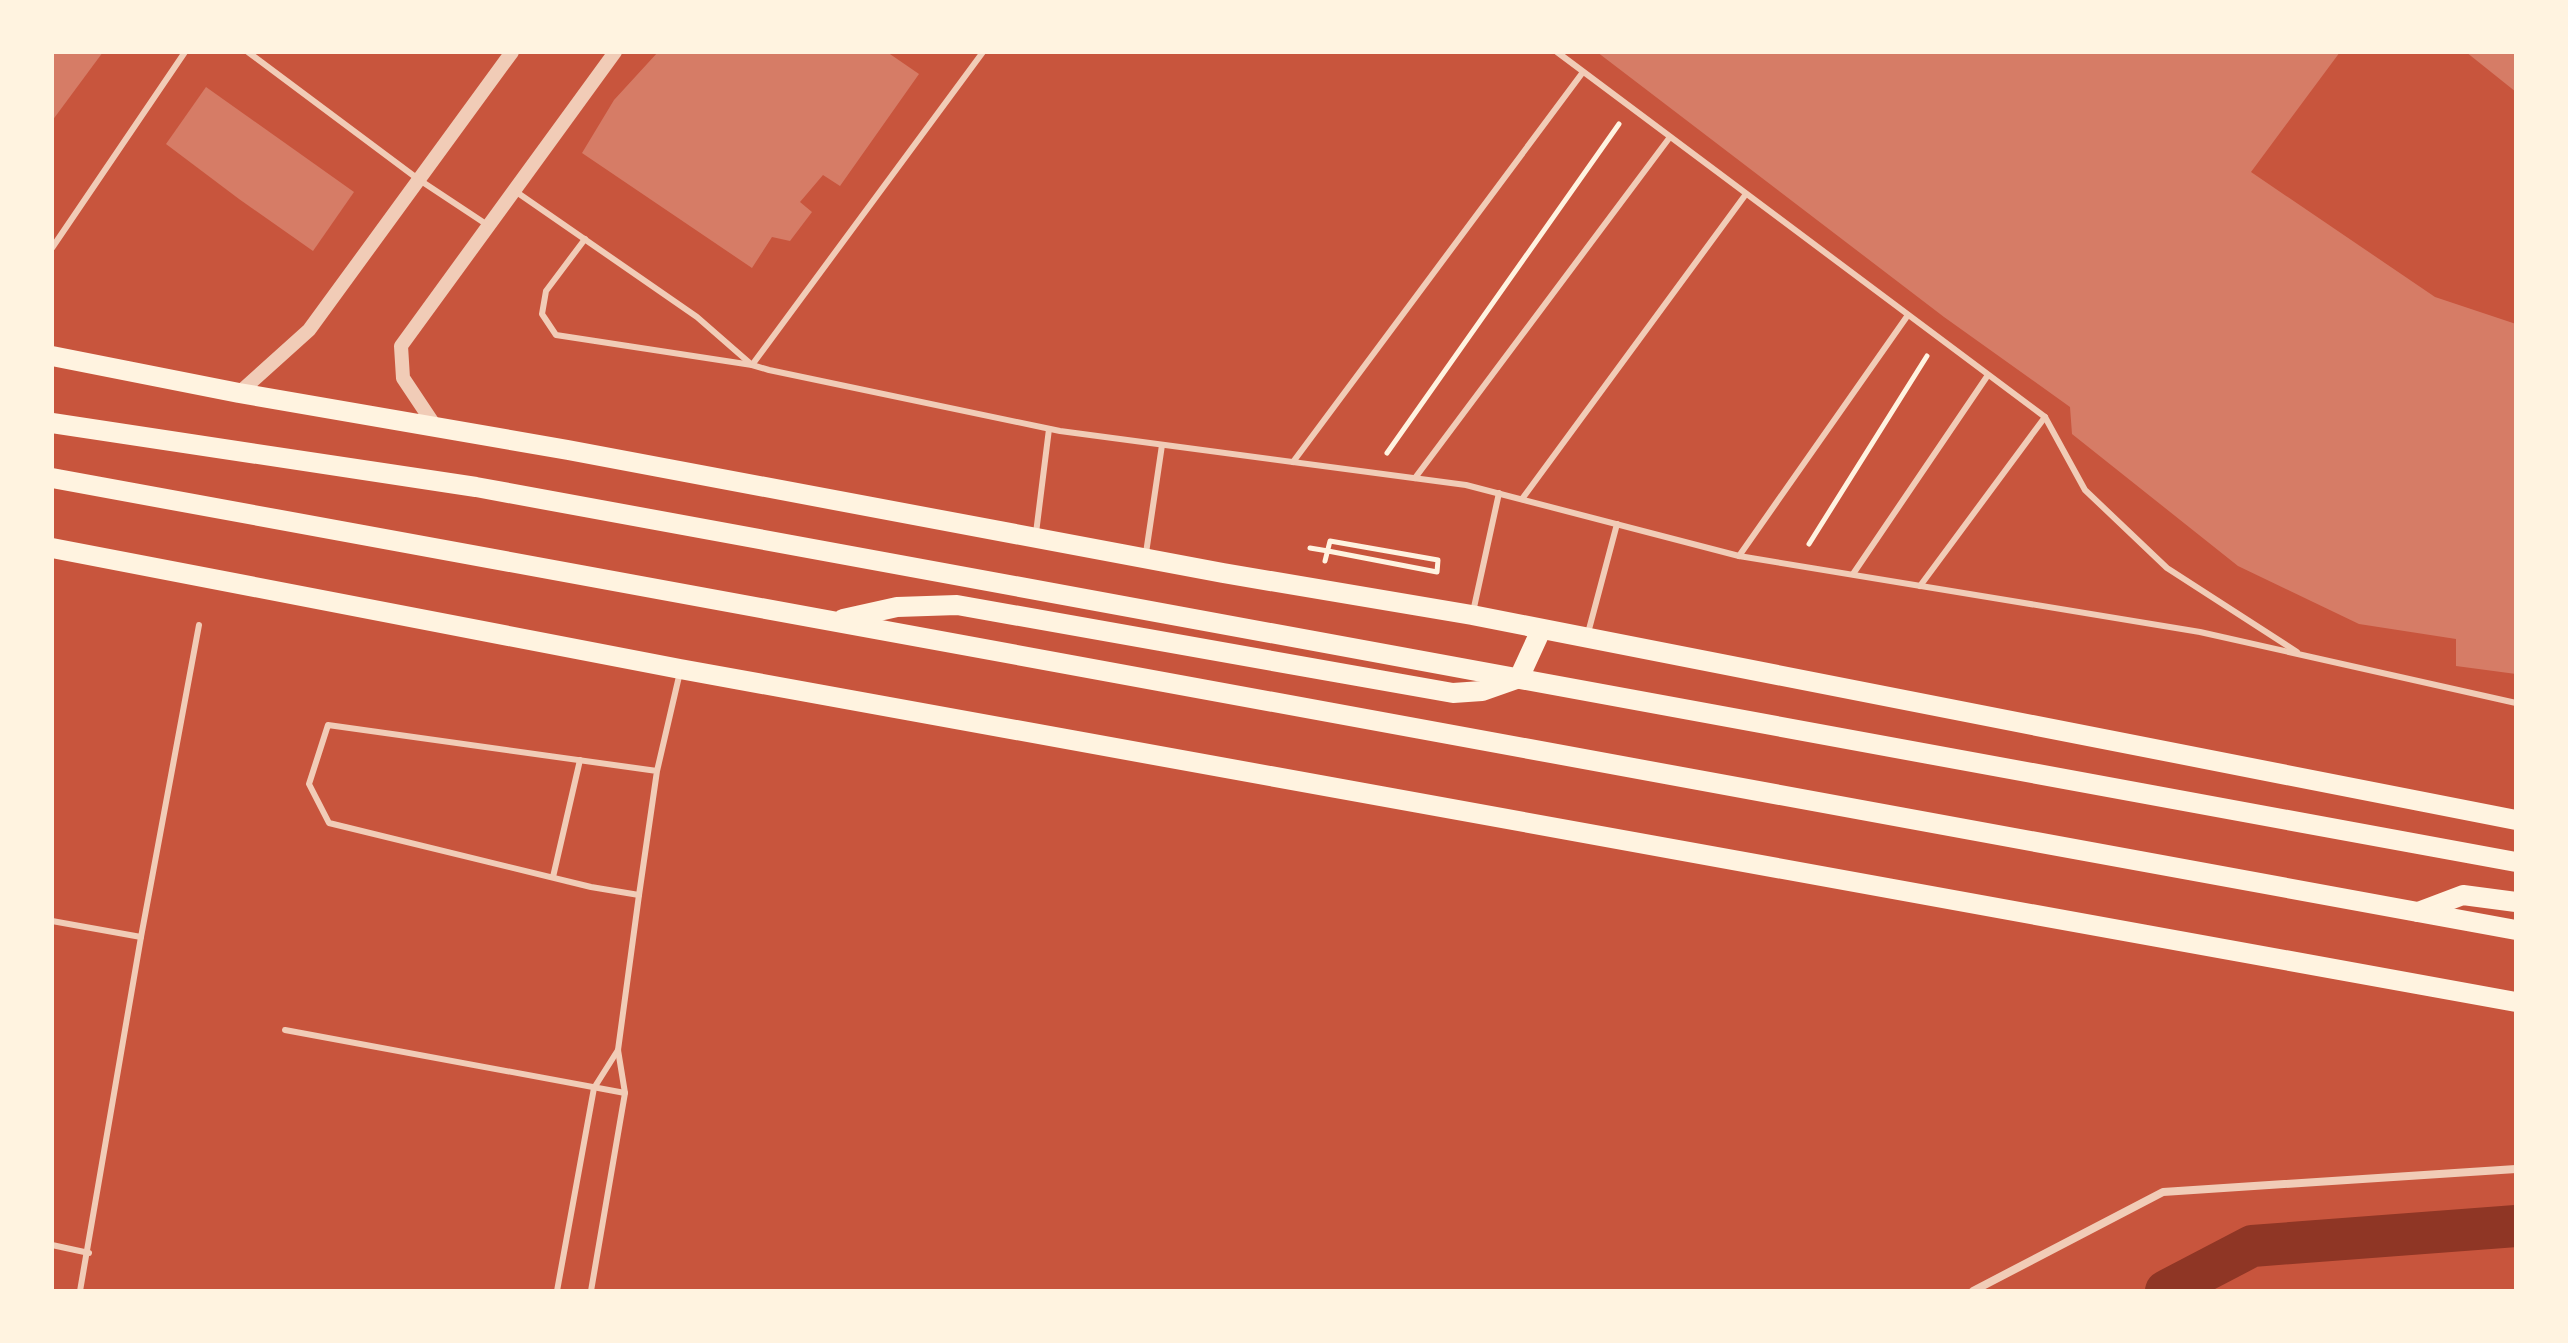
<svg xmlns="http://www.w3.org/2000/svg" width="2568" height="1343" font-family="'Fira Sans',sans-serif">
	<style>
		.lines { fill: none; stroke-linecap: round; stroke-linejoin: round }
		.canal { stroke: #8f3625; stroke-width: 42 }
		.building { fill: #d67c66 }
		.path { stroke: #fff3e0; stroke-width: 5 }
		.service { stroke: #f1ccb7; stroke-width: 6 }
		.minor { stroke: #f1ccb7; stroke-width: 8 }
		.tertiary { stroke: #f1ccb7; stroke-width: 14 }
		.primary { stroke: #fff3e0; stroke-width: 20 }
	</style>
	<rect width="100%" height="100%" fill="#c8553d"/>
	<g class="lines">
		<path class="canal" d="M2166,1291L2252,1246L2516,1226"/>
	</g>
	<g class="building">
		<path d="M52,52H103L52,121Z"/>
		<path d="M658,52H887L919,74L840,186L823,175L800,202L812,212L790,241L772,237L752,268L582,153L614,100Z"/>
		<path d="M1597,52H2340L2251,172L2435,297L2516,324V674L2456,666V639L2359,624L2238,566L2072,434L2070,407L1944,317Z"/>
		<path d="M2466,52H2516V92Z"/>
		<path d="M206,87L354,192L313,251L239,199L166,144Z"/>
	</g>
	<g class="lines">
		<g class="path">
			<path d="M1387,453L1619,124"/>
			<path d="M1809,544L1927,356"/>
			<path d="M1310,548L1328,551L1437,572L1438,560L1330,541L1325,561"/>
		</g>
		<g class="service">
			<path d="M248,52L418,179L489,226"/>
			<path d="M1557,52L2045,417L2085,490L2167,568L2297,652"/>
			<path d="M515,191L697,317L752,365L769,370L1060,431L1466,485L1739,556L2200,632L2516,703"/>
			<path d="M585,239L546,291L542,314L556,335L752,365L983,52"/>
			<path d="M52,248L185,52"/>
			<path d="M1293,462L1583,72"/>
			<path d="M1415,478L1670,137"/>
			<path d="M1522,499L1746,194"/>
			<path d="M1036,533L1049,429"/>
			<path d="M1146,553L1162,445"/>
			<path d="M1739,556L1908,315"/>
			<path d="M1853,574L1988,375"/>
			<path d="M1920,586L2045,417"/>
			<path d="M1473,612L1499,493"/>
			<path d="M1588,633L1617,524"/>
			<path d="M657,771L328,725L309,784L329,823L591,887L639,895L657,771L680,672"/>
			<path d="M553,877L580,760"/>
			<path d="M52,921L141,937"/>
			<path d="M285,1030L625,1093"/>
			<path d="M52,1245L89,1253"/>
			<path d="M80,1291L141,937L199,625"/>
			<path d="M557,1291L594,1088L618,1050"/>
			<path d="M591,1291L625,1093L618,1050L639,895"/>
		</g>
		<path class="minor" d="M1973,1291L2163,1192L2516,1169"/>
		<g class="tertiary">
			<path d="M239,393L309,330L512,52"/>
			<path d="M437,429L403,378L401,346L615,52"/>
		</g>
		<g class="primary">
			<path d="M52,356L239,393L568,450L1223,573L1472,615L2516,820"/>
			<path d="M52,423L476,487L2516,862"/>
			<path d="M52,478L2516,930"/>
			<path d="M52,548L680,669L2516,1002"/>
			<path d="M843,619L897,607L957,605L1453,693L1482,691L1519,678L1541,630"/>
			<path d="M2418,912L2463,895L2516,902"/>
		</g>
	</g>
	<rect width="2568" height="1343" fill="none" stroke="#fff3e0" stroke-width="108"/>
</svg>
